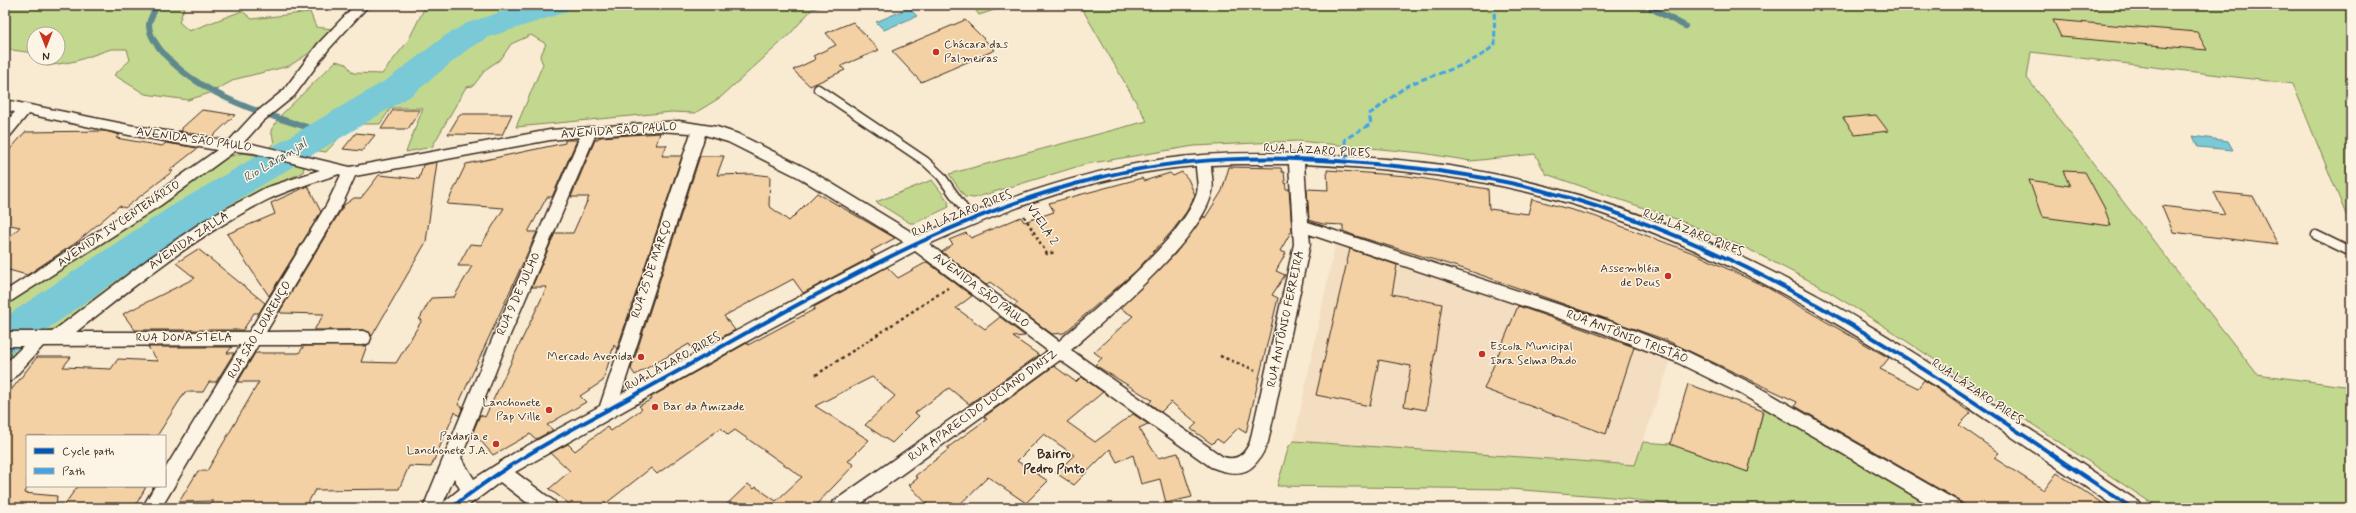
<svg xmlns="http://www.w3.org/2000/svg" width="2356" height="513" font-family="Mynerve,sans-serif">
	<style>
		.built { fill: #f3dec1 }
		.green { fill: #c2d88e; stroke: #7e8156 }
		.water { fill: #7ac9d7; stroke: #61898d }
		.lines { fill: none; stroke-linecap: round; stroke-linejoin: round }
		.stream { stroke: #61898d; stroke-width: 6 }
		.river { fill: #7ac9d7; fill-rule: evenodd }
		.building { fill: #f3d1a4; stroke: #3b2a1e }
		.lane-casing { stroke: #3b2a1e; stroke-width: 11 }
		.street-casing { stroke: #3b2a1e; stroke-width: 3 }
		.path { stroke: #3b2a1e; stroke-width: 2.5; stroke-dasharray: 3 3; stroke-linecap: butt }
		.lane { stroke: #fcf5e5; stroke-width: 8 }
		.street { fill: #fcf5e5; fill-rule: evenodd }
		.quiet { stroke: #3fa3ea; stroke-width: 3; stroke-dasharray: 6 3; stroke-linecap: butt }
		.cycleway-casing { stroke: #fcf5e5; stroke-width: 6 }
		.cycleway { stroke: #0057b8; stroke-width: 4 }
		.poi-dot { fill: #c8321e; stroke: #fcf5e5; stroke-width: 1.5 }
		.labels { text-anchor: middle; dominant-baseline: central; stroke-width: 3; stroke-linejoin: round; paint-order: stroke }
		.poi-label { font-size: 12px; fill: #3b2a1e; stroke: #fcf5e5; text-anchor: end }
		.street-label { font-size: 12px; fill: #3b2a1e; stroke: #fcf5e5 }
		.water-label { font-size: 13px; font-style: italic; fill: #4e5a56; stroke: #fcf5e5 }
		.neighbourhood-label { font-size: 13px; font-weight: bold; fill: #3b2a1e; stroke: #fcf5e5 }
	</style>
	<rect width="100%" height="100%" fill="#f9ead2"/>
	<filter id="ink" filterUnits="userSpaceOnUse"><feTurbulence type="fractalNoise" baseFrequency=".025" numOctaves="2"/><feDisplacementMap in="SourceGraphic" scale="8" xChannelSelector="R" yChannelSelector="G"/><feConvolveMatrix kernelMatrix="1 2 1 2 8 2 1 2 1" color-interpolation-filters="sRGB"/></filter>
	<g filter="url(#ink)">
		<path class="built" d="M1335,245L1523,307L1635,346L1670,362L1635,465L1294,441Z"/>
		<g class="green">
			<path d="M5,5H185L179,22L189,31L242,11L252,19L310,12L316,27L333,29L314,50L289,66L236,79L210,93L188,100L145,94L114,75L130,60L127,49H111L76,61L47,66L45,58H58V34H34V53L5,49Z"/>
			<path d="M426,5L505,7L521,19L529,5H829L812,9L790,34L721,97L695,113L672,112L516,127L543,64L540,57L546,44L531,35L511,44L501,59L486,69L473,86L466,87L432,147L406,152L423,108H391L380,124H352L326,152L305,149L290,162L304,167L303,172L269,188L62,327L46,332H33L12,348L15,353L5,365V305L224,158L243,153L260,156L274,143L271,130L282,114L336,61L346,64L353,73L382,74L408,41Z"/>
			<path d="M972,5H1009L979,15Z"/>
			<path d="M1080,5H2351V227L2293,84L2031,52L2027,78L2257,374L2351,387V508H2159L1876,321L1816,284L1748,249L1676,219L1546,174L1535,154L1471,161L1422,153L1298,141L1194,146L1086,164L974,198L965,197L949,174L1147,121Z"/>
			<path d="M932,180L948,201L949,207L915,223H910L876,202Z"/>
			<path d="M1764,408L1933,508H1696L1612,497L1510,489L1277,486L1289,446L1294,441L1635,465L1643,442L1670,444L1748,472Z"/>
		</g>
		<g class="water">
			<path d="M909,8L917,16L884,30L876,22Z"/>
			<path d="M2193,136L2228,141L2233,150L2198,147Z"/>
		</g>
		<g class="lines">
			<g class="stream">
				<path d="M157,5C155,11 149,19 149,25C149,34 155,42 160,49C196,95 270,117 324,132"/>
				<path d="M1645,5L1685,26"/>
			</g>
			<path class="river" d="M523,5H571L566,12L489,37L468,49L412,95L196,225L19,349L5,354V317L170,207L388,79L446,35L467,23Z"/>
		</g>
		<g class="building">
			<path d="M965,20L995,50L921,82L892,51Z"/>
			<path d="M2053,20L2197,32L2207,50L2061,37Z"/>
			<path d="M853,22L879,50L841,66L845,70L810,86L793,70L816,59L813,56L836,45L826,33Z"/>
			<path d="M202,110L217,112L235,115L212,137L178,131H182V128Z"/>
			<path d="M393,110H420L408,129H381Z"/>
			<path d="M460,114H512L502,135L448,134Z"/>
			<path d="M1876,115L1888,131L1855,135L1843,118Z"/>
			<path d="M105,131L120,135L116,138L162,146L166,143L198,148L170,170L173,171L125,208L119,206L77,242L27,275L5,269V241L20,227L5,224V157L8,152L25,132Z"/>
			<path d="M356,133L375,135L362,151L343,149Z"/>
			<path d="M660,133L656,145H667L662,156H682L617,349L614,345L603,381L580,396L586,402L547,425L553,430L536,439L530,434L493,455L473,432L480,415L485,417L547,287H532L555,233H573L589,197H571L595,140L601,137Z"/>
			<path d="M565,140H577L552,197H547L528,232H537L458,405L463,407L459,416L455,412L431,467L409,466L399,489L315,490L305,508H209L213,501L179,502L198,471H207L259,382H238L255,353H299L304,346L367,345L361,362L396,363L422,320H419L431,298L454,297L472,266H458L470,244L481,245L504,208L447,204L466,164L565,143Z"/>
			<path d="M700,156H724L717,175L752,174L770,176L769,206L789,221L817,193L895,238L871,251L875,255L803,293L793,279L765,294L724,316L735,330L694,352L689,344L635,375L631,369Z"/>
			<path d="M437,162L426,242L372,336L369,332L363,330H314L324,314L281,313L280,311L344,205L354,198H361L379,175L419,179L423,165Z"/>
			<path d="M1229,167L1281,168L1282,172H1284L1286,189H1289L1292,230L1280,251L1286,253L1276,271L1285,275L1272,295L1278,298L1246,433L1238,428L1223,443L1217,439L1212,444L1191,429L1197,423L1171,402L1161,412L1149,403L1152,400L1095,365L1102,358L1094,352L1133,316L1120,308L1174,255L1204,216L1205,218L1222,191Z"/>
			<path d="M1327,170L1407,176L1488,189L1489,209L1528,214L1532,199L1594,216L1696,254L1768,288L1889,358L1880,369L1918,388L1924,380L1940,391L1971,413L1959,425L1999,453L1994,458L2044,490L2057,473L2109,508H1968L1960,501L1795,406L1797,402L1666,340L1464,269L1353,235L1343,231V225L1323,224L1309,220L1307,189L1328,190Z"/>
			<path d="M2063,171L2085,172L2104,207L2111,226L2042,217L2029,180L2070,186Z"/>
			<path d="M1182,172L1188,179L1195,195L1187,211L1173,230L1136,271L1064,333L1052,334L1014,306L1018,303L990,282L986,285L942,252L953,244L949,240L966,233L971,238L1021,217L1024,222L1054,212L1049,203L1131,181L1142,178L1144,181L1170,173L1173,176Z"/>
			<path d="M308,186L321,212L269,296L227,234L275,214L271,203Z"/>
			<path d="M2214,192L2253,196L2278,245L2173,232L2162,206L2225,214Z"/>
			<path d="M198,249L265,303L259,313H254L243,330H135L123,314L195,278L176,263Z"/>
			<path d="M1350,249L1397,265L1392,294L1442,304L1426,410L1404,406L1411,366L1379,360L1370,406L1316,395Z"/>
			<path d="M927,262L972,296L956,308L985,329L1000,317L1025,336L1013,337L1039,355L969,404L949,388L915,413L919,416L892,443L865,425L895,396L872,377L815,406L869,440L848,461L854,465L813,508H723L748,484L754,489L756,487L776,501L802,477L735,430L728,435L721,428L657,474L651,468L600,508H575L549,489L570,471L551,453L568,444L575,451L607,427L611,431L642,409L639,406L652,399L651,397L747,343L748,345L815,309L814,307L887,267L898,278Z"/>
			<path d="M1518,306L1634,347L1606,434L1484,389Z"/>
			<path d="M148,347H232L227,353H234L216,382H209L203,392H185L157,436H27V489L24,493L57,496L56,508H5V398L37,357H71L63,367L111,369L118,359L158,361Z"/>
			<path d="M1054,366L1076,382L1081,377L1103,392L1067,422L1095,442L1133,414L1148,424L1139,428L1158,458L1178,453L1192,497L1166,503L1160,479L1141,484L1133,455L1117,462L1110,449L1074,485L1056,473L1074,455L1044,434L1017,461L1048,481L1026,503L988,477L956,508H931L909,485L918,478L915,476L949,449L947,448L987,419L984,417Z"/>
			<path d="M1688,384L1763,411L1748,472L1670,444Z"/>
			<path d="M77,487H146L134,508H62Z"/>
		</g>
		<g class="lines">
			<defs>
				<g id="lane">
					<path d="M818,89L925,161L941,176L971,219"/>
					<path d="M2316,235L2351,252"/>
				</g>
				<path id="street" d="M355,5H369L328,50L294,96L263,121L244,142L350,167L550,130L679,121L717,127L738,134L808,169L918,236C996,201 1078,172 1164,159C1221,151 1278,152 1336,156C1379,158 1424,161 1467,169C1579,189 1686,227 1786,279C1910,343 2022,426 2139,502L2141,508H2117C1929,382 1751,247 1528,192C1454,174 1379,168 1304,164L1308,222L1615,323L1686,351L1753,384L1959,502L1961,508H1935L1741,394L1674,361L1603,333L1309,234L1310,244L1268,442C1255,473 1242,479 1211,467L1060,360L855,508H831L833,502L1048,351L915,251L769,329L515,472L555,502L557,508H534L500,482L465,508H442L444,502L460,489L454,478L441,508H423L494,335L580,137L550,140L355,176L342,205L266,332L363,331L369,333L371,338L369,343L363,345H258L161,508H142L155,486H165V469L241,345L43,346L11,381L5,383V364L23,346H5V332H52L150,258L202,222L265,188L320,170L254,153L235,151L161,205L5,305V291L151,197L217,150L129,135L28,114L10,136L5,137V123L15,112L5,110V100L129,125L229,141L253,115L284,90L318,44ZM657,131L691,133L600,406L516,452L474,479L461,458L510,335L595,136ZM705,135L728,142L798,177L904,242L821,285L621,394ZM1237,164H1289L1294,244L1250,442C1244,455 1237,461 1223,457L1071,350C1109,316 1202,240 1212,192C1214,184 1211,173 1211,165ZM1196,166C1196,174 1199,185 1197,193C1182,240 1097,307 1059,341L929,244C1013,206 1103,173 1196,166ZM339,174L341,175L327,204L249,332H76C137,284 197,235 267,200C290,189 315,182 339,174Z"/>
			</defs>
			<use href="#lane" class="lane-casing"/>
			<use href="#street" class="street-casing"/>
			<g class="path">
				<path d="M1024,216L1047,254L1056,252"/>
				<path d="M1220,356L1255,370"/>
				<path d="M816,375L948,288"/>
			</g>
			<use href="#lane" class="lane"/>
			<use href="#street" class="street"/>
			<path class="quiet" d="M1346,162L1345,139L1371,124L1369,114C1383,106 1395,93 1409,85C1439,71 1471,68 1495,44L1494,5"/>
			<defs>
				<path id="cycleway" d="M451,508C497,471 548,442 600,414C652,386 703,357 755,328C864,268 973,209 1094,179C1182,156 1272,155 1362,163C1418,168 1473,174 1528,187C1757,242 1939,380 2132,508"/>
			</defs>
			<use href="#cycleway" class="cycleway-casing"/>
			<use href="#cycleway" class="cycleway"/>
		</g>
	</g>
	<g class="poi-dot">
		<circle cx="936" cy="52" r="4"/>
		<circle cx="1668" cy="276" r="4"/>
		<circle cx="1482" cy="354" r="4"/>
		<circle cx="641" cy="357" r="4"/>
		<circle cx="655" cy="407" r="4"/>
		<circle cx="549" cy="410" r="4"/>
		<circle cx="496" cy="444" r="4"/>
	</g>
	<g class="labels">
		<g class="poi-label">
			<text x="944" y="45" text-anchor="start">Chácara das<tspan x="944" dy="14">Palmeiras</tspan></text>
			<text x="1660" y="269">Assembléia<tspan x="1660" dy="14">de Deus</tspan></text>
			<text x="1490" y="347" text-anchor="start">Escola Municipal<tspan x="1490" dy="14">Iara Selma Bado</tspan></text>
			<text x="633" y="357">Mercado Avenida</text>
			<text x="541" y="403">Lanchonete<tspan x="541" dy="14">Pap Ville</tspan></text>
			<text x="663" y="407" text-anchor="start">Bar da Amizade</text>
			<text x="488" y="437">Padaria e<tspan x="488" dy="14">Lanchonete J.A.</tspan></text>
		</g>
		<g class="street-label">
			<text transform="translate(619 131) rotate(-4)">AVENIDA SÃO PAULO</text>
			<text transform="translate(194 140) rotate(8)">AVENIDA SÃO PAULO</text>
			<text transform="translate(1317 151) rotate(3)">RUA LÁZARO PIRES</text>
			<text transform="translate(962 214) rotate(-22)">RUA LÁZARO PIRES</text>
			<text transform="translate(119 224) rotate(-34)">AVENIDA IV CENTENÁRIO</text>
			<text transform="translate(1042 225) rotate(56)">VIELA 2</text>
			<text transform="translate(1693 233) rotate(22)">RUA LÁZARO PIRES</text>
			<text transform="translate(189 241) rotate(-34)">AVENIDA ZALLA</text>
			<text transform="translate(652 269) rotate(-71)">RUA 25 DE MARÇO</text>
			<text transform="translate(981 291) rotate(37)">AVENIDA SÃO PAULO</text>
			<text transform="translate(519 294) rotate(-66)">RUA 9 DE JULHO</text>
			<text transform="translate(1286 319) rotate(-78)">RUA ANTÔNIO FERREIRA</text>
			<text transform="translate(260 330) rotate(-59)">RUA SÃO LOURENÇO</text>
			<text transform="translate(1627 337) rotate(21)">RUA ANTÔNIO TRISTÃO</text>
			<text x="184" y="338">RUA DONA STELA</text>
			<text transform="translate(673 362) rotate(-29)">RUA LÁZARO PIRES</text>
			<text transform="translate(1977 392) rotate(34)">RUA LÁZARO PIRES</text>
			<text transform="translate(983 406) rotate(-36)">RUA APARECIDO LUCIANO DINIZ</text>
		</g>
		<g class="water-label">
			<text transform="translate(275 161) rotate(-31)">Rio Laranjal</text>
		</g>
		<g class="neighbourhood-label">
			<text x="1054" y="454">Bairro<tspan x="1054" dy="15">Pedro Pinto</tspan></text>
		</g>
	</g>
	<rect width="2356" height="513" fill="none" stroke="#fcf5e5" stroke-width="20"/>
	<rect x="10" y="10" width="2336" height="493" fill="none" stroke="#3b2a1e" stroke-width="1.5" filter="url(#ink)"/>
	<rect x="26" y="435" width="140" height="52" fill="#fcf5e5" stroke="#afa495"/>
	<rect x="34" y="448" width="20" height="6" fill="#0057b8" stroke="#afa495"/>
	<text x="62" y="455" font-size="12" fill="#3b2a1e">Cycle path</text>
	<rect x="34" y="468" width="20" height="6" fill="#3fa3ea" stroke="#afa495"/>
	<text x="62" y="475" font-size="12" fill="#3b2a1e">Path</text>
	<g transform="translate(46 46) rotate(180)"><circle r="19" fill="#fcf5e5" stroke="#afa495"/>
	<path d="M0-3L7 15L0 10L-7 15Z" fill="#c8321e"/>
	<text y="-6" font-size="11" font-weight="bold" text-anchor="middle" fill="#3b2a1e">N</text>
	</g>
</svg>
